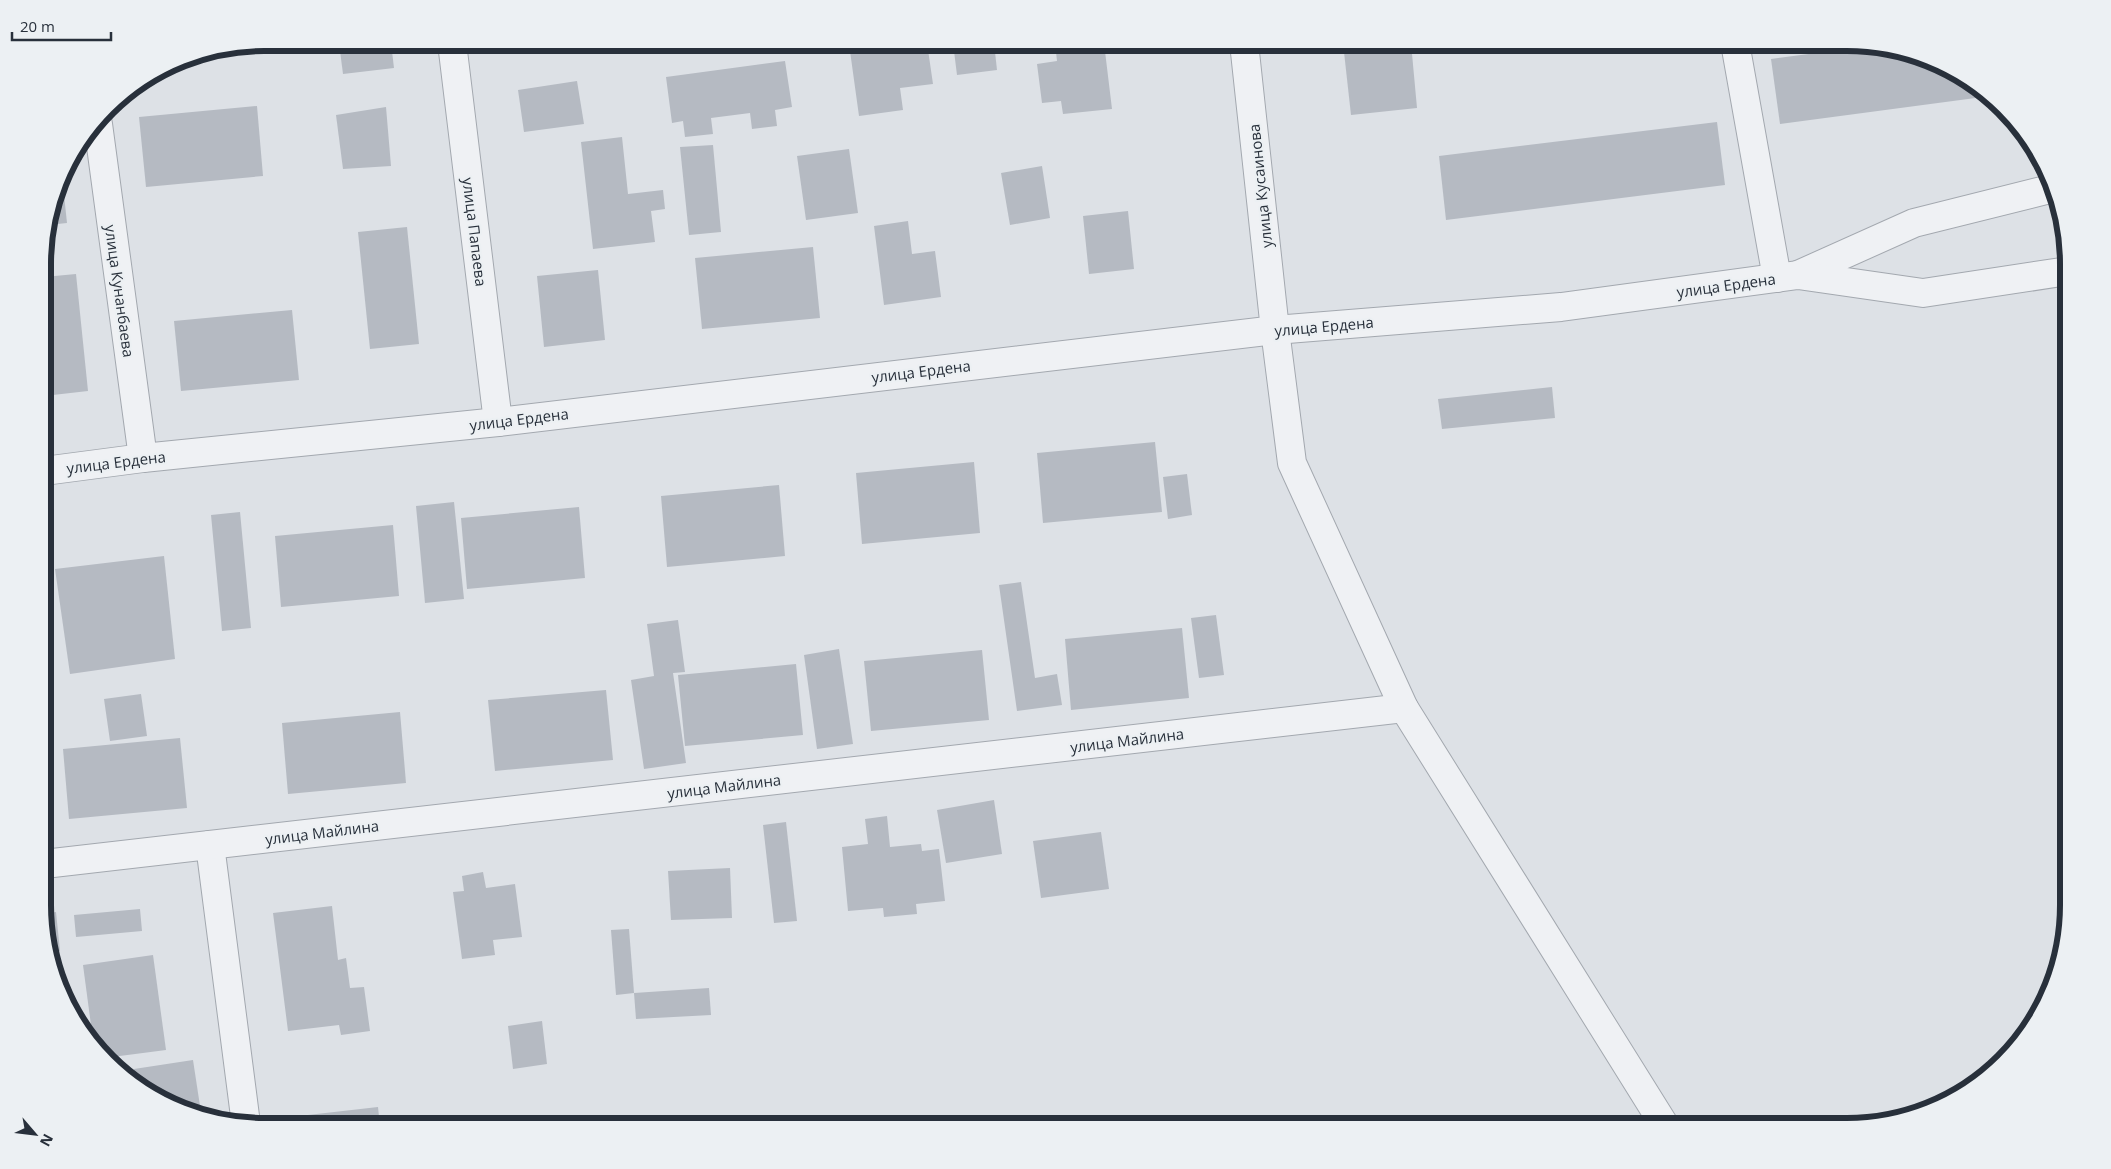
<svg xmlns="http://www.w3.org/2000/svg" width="2111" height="1169" font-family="'Open Sans',sans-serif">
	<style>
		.building { fill: #b5bac2 }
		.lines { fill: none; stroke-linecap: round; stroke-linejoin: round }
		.minor-casing { stroke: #a3a8af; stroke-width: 30 }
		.minor { stroke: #eff1f4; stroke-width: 28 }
		.labels { text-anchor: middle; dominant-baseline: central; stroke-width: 4.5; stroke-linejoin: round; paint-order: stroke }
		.street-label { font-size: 15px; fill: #28303b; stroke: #ecf0f3 }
		.rim { fill: none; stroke: #28303b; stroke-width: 6 }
	</style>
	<rect width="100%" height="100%" fill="#dde1e6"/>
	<g class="building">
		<path d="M339,43H391L394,68L343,74Z"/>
		<path d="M916,43H927L933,84L900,88L903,110L859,116L850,51Z"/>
		<path d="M953,43H994L997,70L957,75Z"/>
		<path d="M1055,43H1104L1112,109L1063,114L1061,101L1042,103L1037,64L1057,61Z"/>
		<path d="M1343,43H1411L1417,108L1351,115Z"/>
		<path d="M1870,46L1904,50L1957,72L1983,97L1780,124L1771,59Z"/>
		<path d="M785,61L792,107L775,110L777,126L752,129L750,113L711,118L713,134L685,137L683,121L672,123L666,77Z"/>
		<path d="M577,81L584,124L524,132L518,90Z"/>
		<path d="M257,106L263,176L146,187L139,117Z"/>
		<path d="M386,107L391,166L343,169L336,115Z"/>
		<path d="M1717,122L1725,185L1446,220L1439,156Z"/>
		<path d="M622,137L628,194L663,190L665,209L651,211L655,242L593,249L581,142Z"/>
		<path d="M713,145L721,232L689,235L680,147Z"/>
		<path d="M849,149L858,213L806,220L797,156Z"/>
		<path d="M1042,166L1050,218L1010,225L1001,173Z"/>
		<path d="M62,176L67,223L48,225Z"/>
		<path d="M1128,211L1134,269L1089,274L1083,216Z"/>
		<path d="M908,221L912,254L935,251L941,297L884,305L874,226Z"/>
		<path d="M407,227L419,344L370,349L358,232Z"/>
		<path d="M813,247L820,318L702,329L695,258Z"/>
		<path d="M598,270L605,340L544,347L537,276Z"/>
		<path d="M76,274L88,391L44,396V277Z"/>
		<path d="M292,310L299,380L181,391L174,321Z"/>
		<path d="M1552,387L1555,418L1442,429L1438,399Z"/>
		<path d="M1155,442L1162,512L1043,523L1037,453Z"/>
		<path d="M974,462L980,533L862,544L856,473Z"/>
		<path d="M1187,474L1192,515L1168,519L1163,477Z"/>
		<path d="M779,485L785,556L667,567L661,496Z"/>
		<path d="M454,502L464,599L425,603L416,506Z"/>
		<path d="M579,507L585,578L467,589L461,518Z"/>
		<path d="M240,512L251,628L222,631L211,515Z"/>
		<path d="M393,525L399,596L281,607L275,536Z"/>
		<path d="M164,556L175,659L70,674L55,569Z"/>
		<path d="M1021,582L1035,678L1057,674L1062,705L1017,711L999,585Z"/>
		<path d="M1216,615L1224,675L1199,678L1191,618Z"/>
		<path d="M678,620L685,672L673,673L686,763L644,769L631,680L654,676L647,624Z"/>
		<path d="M1182,628L1189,698L1071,710L1065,639Z"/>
		<path d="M839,649L853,744L817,749L804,655Z"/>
		<path d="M982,650L989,720L871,731L864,661Z"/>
		<path d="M796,664L803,735L685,746L678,675Z"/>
		<path d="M606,690L613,760L495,771L488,700Z"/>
		<path d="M141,694L147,736L110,741L104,699Z"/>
		<path d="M400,712L406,783L288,794L282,723Z"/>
		<path d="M180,738L187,808L69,819L63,749Z"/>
		<path d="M994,800L1002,854L946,863L937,810Z"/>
		<path d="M887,816L890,847L921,844L922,851L939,849L945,901L916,904L917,914L884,917L883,908L848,911L842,847L868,844L865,819Z"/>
		<path d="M786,822L797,921L774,923L763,825Z"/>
		<path d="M1101,832L1109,889L1041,898L1033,841Z"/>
		<path d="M730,868L732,918L671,920L668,871Z"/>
		<path d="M483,872L486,888L515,884L522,937L493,940L495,955L462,959L453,892L464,891L462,876Z"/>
		<path d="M332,906L338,960L346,958L350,988L364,987L370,1031L341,1035L339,1025L288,1031L273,913Z"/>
		<path d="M140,909L142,931L76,937L74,915Z"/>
		<path d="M56,912L60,951L52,952L44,933V914Z"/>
		<path d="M629,929L634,993L616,995L611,930Z"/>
		<path d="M153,955L166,1050L112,1057L93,1040L83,965Z"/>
		<path d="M709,988L711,1015L636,1019L634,993Z"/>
		<path d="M542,1021L547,1064L513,1069L508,1026Z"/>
		<path d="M193,1060L200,1106L183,1109L154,1097L135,1080L134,1069Z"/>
		<path d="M378,1107L380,1126H300L299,1116Z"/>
	</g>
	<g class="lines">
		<defs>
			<g id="minor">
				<path d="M452,43L498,422"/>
				<path d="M1244,43L1275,330L1292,463L1404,708L1665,1126"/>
				<path d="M1735,43L1777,278"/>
				<path d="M98,124L143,458"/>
				<path d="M1798,275L1914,223L2054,188"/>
				<path d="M44,471L143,458L498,422L1275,330L1561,307L1798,275L1923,293L2068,271"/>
				<path d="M210,845L246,1124"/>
				<path d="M44,864L1404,708"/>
			</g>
		</defs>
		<use href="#minor" class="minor-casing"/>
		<use href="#minor" class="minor"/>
	</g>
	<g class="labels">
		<g class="street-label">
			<text transform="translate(1260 186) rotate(-96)">улица Кусаинова</text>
			<text transform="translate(475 232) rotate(83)">улица Папаева</text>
			<text transform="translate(1726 285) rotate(-8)">улица Ердена</text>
			<text transform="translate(120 291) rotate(82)">улица Кунанбаева</text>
			<text transform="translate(1324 326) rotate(-5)">улица Ердена</text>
			<text transform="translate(921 371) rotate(-7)">улица Ердена</text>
			<text transform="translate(519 419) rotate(-7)">улица Ердена</text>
			<text transform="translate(116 462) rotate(-7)">улица Ердена</text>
			<text transform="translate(1127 740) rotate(-7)">улица Майлина</text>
			<text transform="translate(724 786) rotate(-7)">улица Майлина</text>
			<text transform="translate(322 832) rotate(-7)">улица Майлина</text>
		</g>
	</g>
	<path d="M0 0H2111V1169H0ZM264 51H1847A213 213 0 0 1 2060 264V905A213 213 0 0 1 1847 1118H264A213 213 0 0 1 51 905V264A213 213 0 0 1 264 51Z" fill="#ecf0f3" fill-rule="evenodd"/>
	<path class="rim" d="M264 51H1847A213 213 0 0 1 2060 264V905A213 213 0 0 1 1847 1118H264A213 213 0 0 1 51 905V264A213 213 0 0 1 264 51Z"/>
	<g transform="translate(35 1134) rotate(118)" stroke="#ecf0f3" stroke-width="4" paint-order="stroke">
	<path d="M0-4L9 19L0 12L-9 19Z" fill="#28303b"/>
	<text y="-8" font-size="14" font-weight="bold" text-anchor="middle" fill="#28303b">N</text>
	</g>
	<path d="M12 32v8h99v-8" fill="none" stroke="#28303b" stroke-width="2.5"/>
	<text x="20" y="32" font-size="15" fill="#28303b" stroke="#ecf0f3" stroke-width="4" paint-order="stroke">20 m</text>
</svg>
